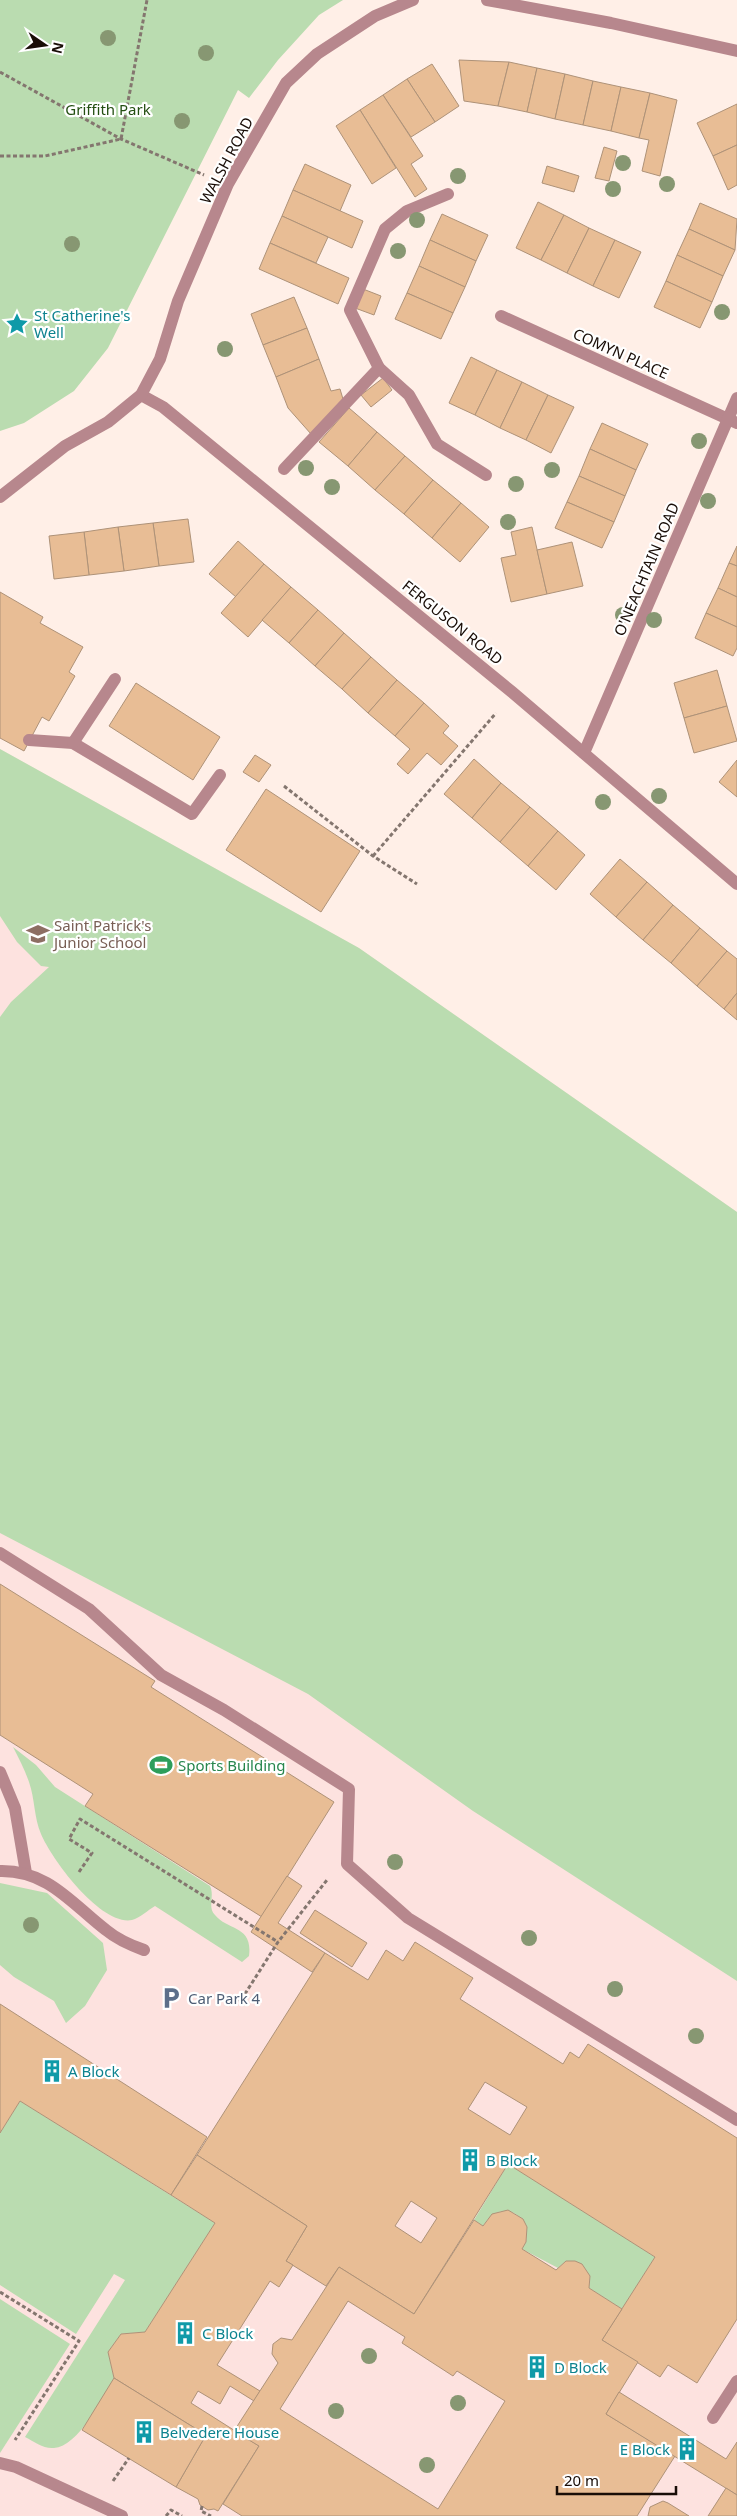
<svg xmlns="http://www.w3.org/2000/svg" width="737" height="2516" font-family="'Noto Sans',sans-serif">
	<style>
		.education { fill: #fde2df }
		.green { fill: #badcb0 }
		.building { fill: #e8bd95; stroke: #ae9278; fill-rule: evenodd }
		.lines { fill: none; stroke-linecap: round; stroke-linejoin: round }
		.path { stroke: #84766f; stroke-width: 3; stroke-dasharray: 4 2.5; stroke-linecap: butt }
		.service { stroke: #b7878d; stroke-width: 12 }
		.minor { stroke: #b7878d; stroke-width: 12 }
		.tree { fill: #879772 }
		.labels { text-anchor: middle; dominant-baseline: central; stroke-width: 4.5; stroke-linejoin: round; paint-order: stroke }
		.park-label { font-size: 15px; fill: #244f12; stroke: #fff }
		.street-label { font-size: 15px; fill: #190d07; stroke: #fff }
		.culture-label { font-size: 15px; fill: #0d838f; stroke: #fff; text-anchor: start }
		.education-label { font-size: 15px; fill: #785e54; stroke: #fff; text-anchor: start }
		.leisure-label { font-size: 15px; fill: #27864d; stroke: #fff; text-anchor: start }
		.service-label { font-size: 15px; fill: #4e5e75; stroke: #fff; text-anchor: start }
	</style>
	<rect width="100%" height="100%" fill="#ffefe7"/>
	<path class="education" d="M0,749L359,948L737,1212V2516H0Z"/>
	<g class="green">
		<path d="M0,0H343L319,15L278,60L249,98L238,90L108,348L74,391L24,423L0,431Z"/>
		<path d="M0,749L359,948L737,1212V1981L473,1811L308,1694L0,1533V1017L11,1002L49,967L41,966L17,942L0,916Z"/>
		<path d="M13,1747L36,1765L55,1787L210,1886C215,1896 207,1907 215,1915C228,1931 253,1925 249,1956L242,1962L155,1906C148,1910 140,1918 132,1920C101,1926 52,1860 41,1834C34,1818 35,1799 29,1782C25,1770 19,1759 13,1747Z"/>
		<path d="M0,1883L47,1893L103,1943L107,1970L85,2006L66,2023L54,2001L14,1977L0,1965Z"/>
		<path d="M20,2101L215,2223L145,2332L121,2334L108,2352L114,2378C103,2397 78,2447 54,2448C43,2449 35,2442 25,2437L125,2280L114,2274L76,2334L0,2285V2133Z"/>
		<path d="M508,2164L655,2257L622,2309L589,2288L590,2276L582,2264L566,2261L558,2268L522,2249L526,2242L527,2227C516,2206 495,2206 483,2226L474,2220Z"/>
		<path d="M0,2299L70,2344L0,2453Z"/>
	</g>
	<g class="building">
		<path d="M459,60L509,62L498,106L464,101Z"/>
		<path d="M509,62L537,68L527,112L498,106Z"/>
		<path d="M432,64L459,106L435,122L407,79Z"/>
		<path d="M537,68L565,74L555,119L527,112Z"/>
		<path d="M565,74L593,81L583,125L555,119Z"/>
		<path d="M407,79L435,122L411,137L383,95Z"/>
		<path d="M593,81L621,87L611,131L583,125Z"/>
		<path d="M621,87L650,93L639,138L611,131Z"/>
		<path d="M650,93L677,100L660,176L642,171L649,140L639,138Z"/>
		<path d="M383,95L423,156L411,164L427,189L415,197L360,110Z"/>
		<path d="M737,104V145L713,156L697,123Z"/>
		<path d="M360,110L396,168L372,184L336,126Z"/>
		<path d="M737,145V185L728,190L713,156Z"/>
		<path d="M604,147L617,151L609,181L595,178Z"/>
		<path d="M305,164L351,185L340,211L293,190Z"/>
		<path d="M547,166L579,176L574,192L542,183Z"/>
		<path d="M293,190L363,221L352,248L282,216Z"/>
		<path d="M538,202L564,215L541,260L516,248Z"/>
		<path d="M700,203L737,219L735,250L689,229Z"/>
		<path d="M442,214L488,235L476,261L430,240Z"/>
		<path d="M564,215L589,228L567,273L541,260Z"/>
		<path d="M282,216L328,237L316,263L270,243Z"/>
		<path d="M589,228L615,240L593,286L567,273Z"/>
		<path d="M689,229L735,250L723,276L677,255Z"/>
		<path d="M430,240L476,261L465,287L419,266Z"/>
		<path d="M615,240L641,252L619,298L593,286Z"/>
		<path d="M270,243L349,278L338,304L259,269Z"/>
		<path d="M677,255L723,276L712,302L666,281Z"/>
		<path d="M419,266L465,287L453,313L407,293Z"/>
		<path d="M666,281L712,302L700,328L654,307Z"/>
		<path d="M363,289L381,296L374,315L355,308Z"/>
		<path d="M407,293L453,313L441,339L395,319Z"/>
		<path d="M294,297L307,328L263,345L251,314Z"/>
		<path d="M307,328L319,359L276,377L263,345Z"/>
		<path d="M471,357L497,370L475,415L449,403Z"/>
		<path d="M319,359L331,391L340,389L343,399L311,434L288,408L276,377Z"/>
		<path d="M497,370L522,382L500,428L475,415Z"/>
		<path d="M383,378L392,390L371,407L361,395Z"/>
		<path d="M522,382L548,395L526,440L500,428Z"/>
		<path d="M548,395L574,407L551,453L526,440Z"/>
		<path d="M349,408L377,432L348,466L319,442Z"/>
		<path d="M602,423L648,444L636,470L590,449Z"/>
		<path d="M377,432L405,456L375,490L348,466Z"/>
		<path d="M590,449L636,470L625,496L579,476Z"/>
		<path d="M405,456L433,480L404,514L375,490Z"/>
		<path d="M579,476L625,496L614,522L567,502Z"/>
		<path d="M433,480L461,503L432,538L404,514Z"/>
		<path d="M567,502L614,522L602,548L555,528Z"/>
		<path d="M461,503L489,527L460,562L432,538Z"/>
		<path d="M188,519L194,562L159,566L153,523Z"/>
		<path d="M153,523L159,566L124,571L118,527Z"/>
		<path d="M118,527L124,571L89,575L84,532Z"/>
		<path d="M532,527L547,594L511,602L501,558L516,555L511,532Z"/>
		<path d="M84,532L89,575L54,579L49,536Z"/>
		<path d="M238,541L264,564L236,597L209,574Z"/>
		<path d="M572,542L583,586L547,594L537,550Z"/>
		<path d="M737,546V566L729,563Z"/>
		<path d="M729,563L737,566V597L718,588Z"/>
		<path d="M264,564L291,587L248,637L221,613Z"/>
		<path d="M291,587L318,610L289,643L262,620Z"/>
		<path d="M718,588L737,597V627L706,613Z"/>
		<path d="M0,592L43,617L40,623L83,647L69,672L75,676L49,721L42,717L24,751L0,738Z"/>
		<path d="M318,610L344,633L315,666L289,643Z"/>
		<path d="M706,613L737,627V648L733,656L695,638Z"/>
		<path d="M344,633L371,657L342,689L315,666Z"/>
		<path d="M371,657L397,680L368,713L342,689Z"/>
		<path d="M717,670L727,706L684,718L674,683Z"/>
		<path d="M397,680L424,703L395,736L368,713Z"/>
		<path d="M136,683L220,737L193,780L109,726Z"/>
		<path d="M424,703L449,726L443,733L458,746L441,765L427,753L408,774L397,764L410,749L395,736Z"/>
		<path d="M727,706L737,741L694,753L684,718Z"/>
		<path d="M255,755L271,765L259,782L243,772Z"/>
		<path d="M474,759L501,783L472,818L444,794Z"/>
		<path d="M737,760V797L719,782Z"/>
		<path d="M501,783L530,807L500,842L472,818Z"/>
		<path d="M266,789L360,851L321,912L226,850Z"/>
		<path d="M530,807L558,831L528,866L500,842Z"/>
		<path d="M558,831L585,855L556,890L528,866Z"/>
		<path d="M620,859L647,882L616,917L590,894Z"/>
		<path d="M647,882L673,905L643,940L616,917Z"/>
		<path d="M673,905L700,928L671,963L643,940Z"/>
		<path d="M700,928L727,951L697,986L671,963Z"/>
		<path d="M727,951L737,959V993L724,1009L697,986Z"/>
		<path d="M737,993V1020L724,1009Z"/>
		<path d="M0,1584L155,1681L151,1687L334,1802L262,1917L85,1806L93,1794L0,1735Z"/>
		<path d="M287,1876L302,1886L278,1923L325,1953L312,1972L251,1932Z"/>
		<path d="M315,1910L367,1943L352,1967L300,1933Z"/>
		<path d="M415,1942L473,1978L460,1999L563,2064L570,2052L579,2058L588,2044L737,2138V2319L697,2383L668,2365L660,2377L602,2340L655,2257L508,2164L414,2314L339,2267L326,2286L286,2261L307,2226L197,2155L325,1953L368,1980L386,1950L403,1961ZM485,2082L527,2107L510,2135L468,2109ZM411,2201L437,2218L421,2243L395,2226Z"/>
		<path d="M0,2004L207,2137L171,2195L20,2101L0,2133Z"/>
		<path d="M197,2155L307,2226L286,2261L293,2265L279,2287L270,2281L217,2365L260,2391L254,2401L230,2386L220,2404L198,2391L191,2403L259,2446L218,2511L214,2509L208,2510L200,2505L198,2499L176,2487L206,2435L114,2378L108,2352L121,2334L145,2332L215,2223L171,2195Z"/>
		<path d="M508,2210L523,2219L527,2227L526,2242L522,2249L556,2270L566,2261H575L582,2264L590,2276L589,2288L622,2309L602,2340L638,2362L606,2414L675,2456L637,2516H242L223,2504L259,2446L234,2431L278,2363L272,2354L273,2344L281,2338L292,2340L339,2267L414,2314L474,2220L483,2226L492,2214ZM348,2301L405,2337L402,2343L453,2376L457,2371L505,2401L438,2509L280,2409Z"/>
		<path d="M114,2378L206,2435L176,2487L82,2430Z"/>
		<path d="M619,2392L726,2459L737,2442V2495L606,2414Z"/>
		<path d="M726,2488L737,2495V2516H708Z"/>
		<path d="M663,2501L668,2503L689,2516H648L650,2507Z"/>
	</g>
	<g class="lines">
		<g class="path">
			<path d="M0,72L121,139L204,175"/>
			<path d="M0,156H45L121,139L147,0"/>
			<path d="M284,786L373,856L417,884"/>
			<path d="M373,856L496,713"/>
			<path d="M79,1872L92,1853L69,1839L80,1819L278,1942"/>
			<path d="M229,2005L243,1997L278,1942L327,1880"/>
			<path d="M0,2292L79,2341L15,2440"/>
			<path d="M113,2481L129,2458"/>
			<path d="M202,2506L201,2511L211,2516"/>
			<path d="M166,2516L171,2510L182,2516"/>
		</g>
		<g class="service">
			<path d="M379,368L409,395L437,444L486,475"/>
			<path d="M284,469L379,368L350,310L385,229L407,211L448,194"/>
			<path d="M29,740L73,743L192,814L220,775"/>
			<path d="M73,743L115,679"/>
			<path d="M0,1553L89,1609L161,1675L224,1710L349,1789L347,1864L408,1918L737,2120"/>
			<path d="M0,1772L15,1808L26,1873"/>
			<path d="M0,1871C48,1870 72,1904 106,1930C118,1940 130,1945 144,1950"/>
			<path d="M713,2418L737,2381"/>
			<path d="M0,2463L16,2467L122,2516"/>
		</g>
		<g class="minor">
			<path d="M487,0L611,23L737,51"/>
			<path d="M501,316L737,423"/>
			<path d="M141,395L163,407L512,692L737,884"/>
			<path d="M0,497L65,446L108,422L141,395L160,359L178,301L228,184L286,83L317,54L375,16L413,0"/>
			<path d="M584,753L737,398"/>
		</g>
	</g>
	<g class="tree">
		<circle cx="108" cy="38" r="8"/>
		<circle cx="206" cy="53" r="8"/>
		<circle cx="182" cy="121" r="8"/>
		<circle cx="623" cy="163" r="8"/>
		<circle cx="458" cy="176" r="8"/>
		<circle cx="667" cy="184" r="8"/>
		<circle cx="613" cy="189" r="8"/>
		<circle cx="417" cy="220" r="8"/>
		<circle cx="72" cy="244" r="8"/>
		<circle cx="398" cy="251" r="8"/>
		<circle cx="722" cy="312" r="8"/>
		<circle cx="225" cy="349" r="8"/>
		<circle cx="699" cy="441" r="8"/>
		<circle cx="306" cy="468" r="8"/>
		<circle cx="552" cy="470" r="8"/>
		<circle cx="516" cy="484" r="8"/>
		<circle cx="332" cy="487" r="8"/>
		<circle cx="708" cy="501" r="8"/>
		<circle cx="508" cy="522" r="8"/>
		<circle cx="623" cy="615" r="8"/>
		<circle cx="654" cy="620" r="8"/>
		<circle cx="659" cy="796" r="8"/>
		<circle cx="603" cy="802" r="8"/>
		<circle cx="395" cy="1862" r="8"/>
		<circle cx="31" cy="1925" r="8"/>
		<circle cx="529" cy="1938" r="8"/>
		<circle cx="615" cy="1989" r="8"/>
		<circle cx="696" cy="2036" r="8"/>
		<circle cx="369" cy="2356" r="8"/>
		<circle cx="458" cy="2403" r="8"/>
		<circle cx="336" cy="2411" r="8"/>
		<circle cx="427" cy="2465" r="8"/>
	</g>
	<defs>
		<symbol id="sight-bare" viewBox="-9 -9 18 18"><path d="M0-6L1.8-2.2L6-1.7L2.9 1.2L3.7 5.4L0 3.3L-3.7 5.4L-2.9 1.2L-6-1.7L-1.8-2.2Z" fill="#0f9aa8" stroke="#fff" stroke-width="2.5" paint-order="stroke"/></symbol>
		<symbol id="school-bare" viewBox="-9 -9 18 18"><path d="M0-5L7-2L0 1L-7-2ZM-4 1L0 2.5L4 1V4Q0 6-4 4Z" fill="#8d6e63" stroke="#fff" stroke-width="2.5" paint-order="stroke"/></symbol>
		<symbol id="stadium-bare" viewBox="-9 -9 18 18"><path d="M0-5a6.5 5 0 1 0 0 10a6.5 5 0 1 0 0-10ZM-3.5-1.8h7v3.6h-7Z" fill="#2e9e5b" stroke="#fff" stroke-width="2.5" paint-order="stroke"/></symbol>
		<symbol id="parking-bare" viewBox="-9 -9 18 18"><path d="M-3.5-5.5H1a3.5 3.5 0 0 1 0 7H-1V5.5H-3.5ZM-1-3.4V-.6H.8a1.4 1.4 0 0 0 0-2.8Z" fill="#5c6f8a" stroke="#fff" stroke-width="2.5" paint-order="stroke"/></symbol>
		<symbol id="building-bare" viewBox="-9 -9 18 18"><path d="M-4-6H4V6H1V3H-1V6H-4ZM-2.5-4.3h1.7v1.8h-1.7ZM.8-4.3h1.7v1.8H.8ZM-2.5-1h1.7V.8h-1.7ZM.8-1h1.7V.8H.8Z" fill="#0f9aa8" stroke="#fff" stroke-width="2.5" paint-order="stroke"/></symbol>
	</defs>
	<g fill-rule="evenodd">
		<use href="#sight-bare" x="1" y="308" width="32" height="32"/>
		<use href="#school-bare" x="22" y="918" width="32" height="32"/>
		<use href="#stadium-bare" x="145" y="1749" width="32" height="32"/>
		<use href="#parking-bare" x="155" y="1982" width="32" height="32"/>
		<use href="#building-bare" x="36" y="2055" width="32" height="32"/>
		<use href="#building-bare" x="454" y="2144" width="32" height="32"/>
		<use href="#building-bare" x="169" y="2317" width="32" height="32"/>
		<use href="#building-bare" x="521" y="2351" width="32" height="32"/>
		<use href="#building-bare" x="128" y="2416" width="32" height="32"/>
		<use href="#building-bare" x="671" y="2433" width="32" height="32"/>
	</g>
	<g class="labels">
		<g class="park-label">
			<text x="108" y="109">Griffith Park</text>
		</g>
		<g class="street-label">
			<text transform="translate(226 160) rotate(-62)">WALSH ROAD</text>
			<text transform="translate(621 353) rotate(24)">COMYN PLACE</text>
			<text transform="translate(646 569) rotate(-67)">O'NEACHTAIN ROAD</text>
			<text transform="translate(453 622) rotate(39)">FERGUSON ROAD</text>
		</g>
		<g class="culture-label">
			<text x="34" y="315">St Catherine's<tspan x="34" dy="17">Well</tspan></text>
			<text x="68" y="2071">A Block</text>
			<text x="486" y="2160">B Block</text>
			<text x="202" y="2333">C Block</text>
			<text x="554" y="2367">D Block</text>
			<text x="160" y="2432">Belvedere House</text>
			<text x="670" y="2449" text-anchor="end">E Block</text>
		</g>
		<g class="education-label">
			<text x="54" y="925">Saint Patrick's<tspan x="54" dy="17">Junior School</tspan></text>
		</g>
		<g class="leisure-label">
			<text x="178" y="1765">Sports Building</text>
		</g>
		<g class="service-label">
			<text x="188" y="1998">Car Park 4</text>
		</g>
	</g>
	<g transform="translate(45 45) rotate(103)" stroke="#ffffff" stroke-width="4" paint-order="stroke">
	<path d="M0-4L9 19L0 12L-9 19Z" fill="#190d07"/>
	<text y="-8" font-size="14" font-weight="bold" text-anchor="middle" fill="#190d07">N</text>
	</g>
	<path d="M557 2486v8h119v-8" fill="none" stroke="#190d07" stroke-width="2.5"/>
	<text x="564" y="2486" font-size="15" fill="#190d07" stroke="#ffffff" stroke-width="4" paint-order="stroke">20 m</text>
</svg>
